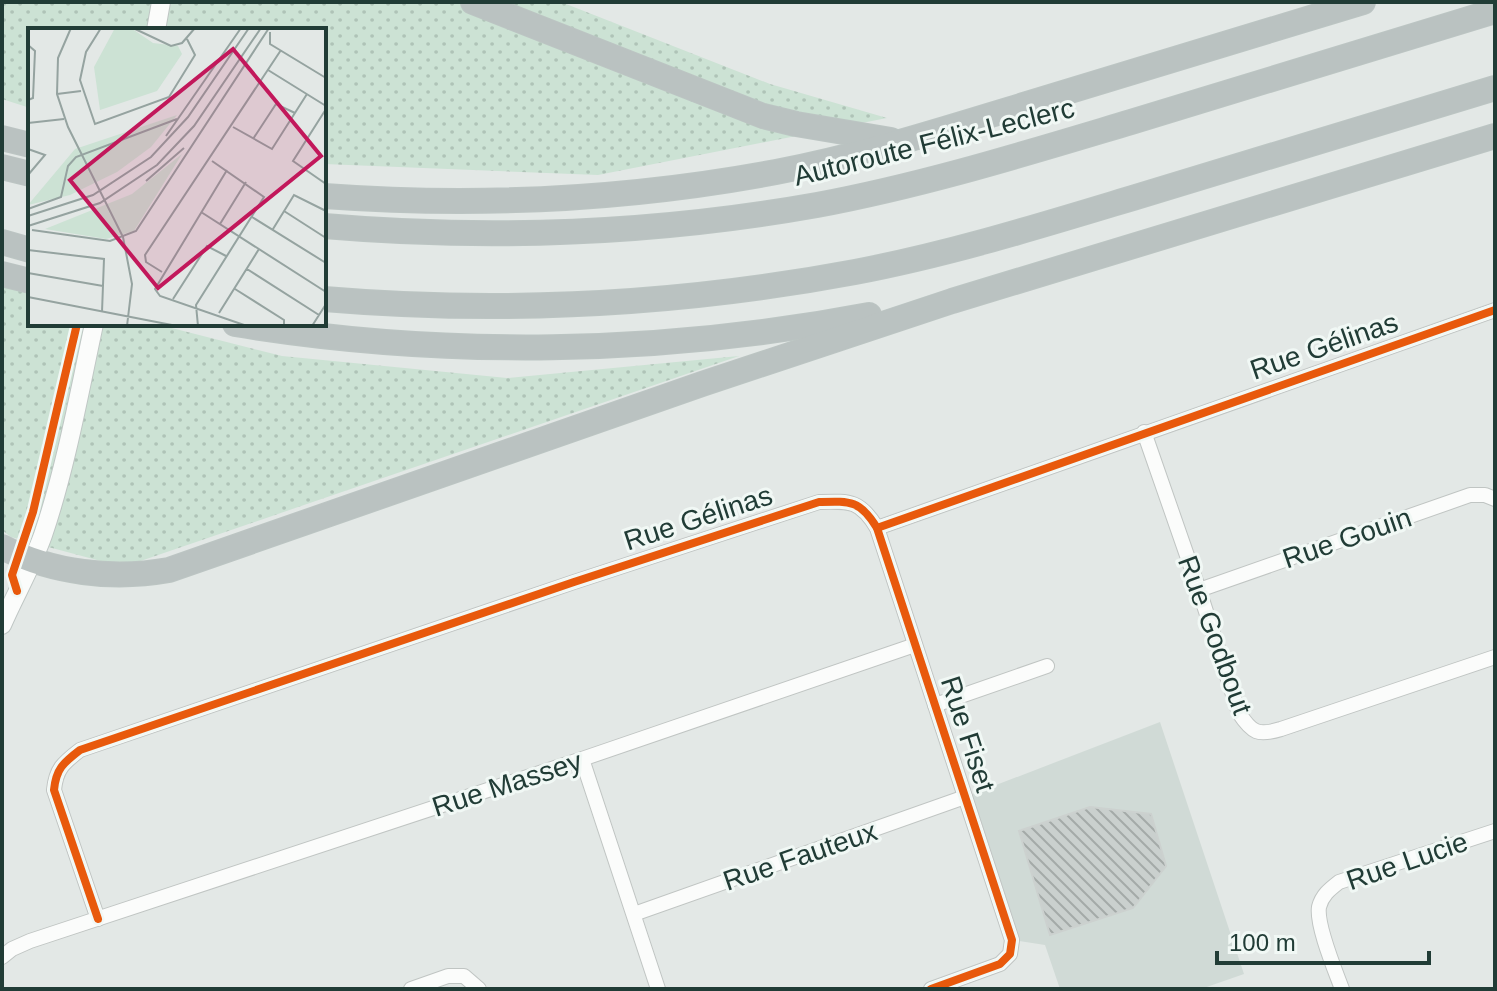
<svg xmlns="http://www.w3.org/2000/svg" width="1497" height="991" font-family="Arial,sans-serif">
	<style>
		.built { fill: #d0dad6 }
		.grass { fill: url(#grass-dots) }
		.building { fill: url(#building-back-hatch); stroke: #ccd1cf; stroke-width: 2 }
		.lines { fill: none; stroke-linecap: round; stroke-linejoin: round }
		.street-casing { stroke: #c0c5c3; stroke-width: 16 }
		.secondary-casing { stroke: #bfc6c4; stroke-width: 20 }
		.highway-casing { stroke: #bcc5c3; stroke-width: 26 }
		.street { stroke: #fbfcfb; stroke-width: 14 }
		.secondary { stroke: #fbfcfb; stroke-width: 18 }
		.highway { stroke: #bac2c1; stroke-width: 24 }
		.cycleway-casing { stroke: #f1f8f5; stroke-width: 13 }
		.cycleway { stroke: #e8590c; stroke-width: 8 }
		.labels { text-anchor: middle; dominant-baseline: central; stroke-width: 6; stroke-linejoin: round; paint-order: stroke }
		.street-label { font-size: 28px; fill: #213c36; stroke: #f1f8f5 }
		.inset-road { fill: none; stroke: #95a3a0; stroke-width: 2 }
		.view { fill: #c2185b; fill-opacity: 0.15; stroke: #c2185b; stroke-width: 4 }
		.inset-edge { fill: none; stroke: #213c36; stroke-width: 4 }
	</style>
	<defs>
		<pattern id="grass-dots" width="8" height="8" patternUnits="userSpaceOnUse" patternTransform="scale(2)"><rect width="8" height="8" fill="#cce2d4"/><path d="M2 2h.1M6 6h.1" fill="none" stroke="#afc3b7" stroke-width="1.8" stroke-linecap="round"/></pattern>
		<pattern id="building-back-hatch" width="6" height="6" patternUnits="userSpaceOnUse" patternTransform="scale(2)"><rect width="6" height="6" fill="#cad0ce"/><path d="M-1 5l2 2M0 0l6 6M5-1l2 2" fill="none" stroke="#a4aaa8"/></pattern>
	</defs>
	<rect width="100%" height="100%" fill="#e3e8e6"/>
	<path class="built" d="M1160,722L1244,974L1201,989H1060L1045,945L1012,940L965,797Z"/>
	<g class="grass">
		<path d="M2,2H561L770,84L887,118L598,175L324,164V30H30V108L2,99Z"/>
		<path d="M2,285L30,292V324H156L282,356L507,378L739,356L123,567L11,537L2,530Z"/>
	</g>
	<path class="building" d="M1090,807L1151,814L1166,866L1133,908L1050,935L1019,831Z"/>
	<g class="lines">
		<defs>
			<g id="street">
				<path d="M1144,432L1199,590L1239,713C1252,733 1258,736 1281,729L1495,657"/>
				<path d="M877,528L1495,310"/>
				<path d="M1199,590L1470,495H1485L1495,499"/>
				<path d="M935,705L1047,666"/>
				<path d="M582,759L658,989"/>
				<path d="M634,914L965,797"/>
				<path d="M98,919L54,790C56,769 63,763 80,750L574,582L819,502C850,501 860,500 877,528L1012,940L1010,954L1000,964L931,989"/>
				<path d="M2,957L12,949L30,941L582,759L915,645"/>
				<path d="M411,989L448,976H464L479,989"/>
				<path d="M1342,989C1335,970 1316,925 1319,907C1322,895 1330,889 1339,882L1495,831"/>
			</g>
			<g id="secondary">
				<path d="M156,30L161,2"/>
				<path d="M2,625C15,595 32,566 43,535C66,467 79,394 94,324"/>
			</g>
			<g id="highway">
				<path d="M473,2L763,116L796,124L891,140"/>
				<path d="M2,138L30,145"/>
				<path d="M2,167L30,174"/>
				<path d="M324,196C475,207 627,200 776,172C861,156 944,129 1027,104C1139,70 1251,36 1363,2"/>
				<path d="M324,226C488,240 654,234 817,205C924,185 1027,153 1131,122C1253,85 1374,48 1495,11"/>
				<path d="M2,242L30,250"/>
				<path d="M2,274L30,281"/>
				<path d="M324,299C502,314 679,305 855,272C950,254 1043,225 1136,197C1256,161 1375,124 1495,88"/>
				<path d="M235,324C444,358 660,355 869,315"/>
				<path d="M2,547C52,573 113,580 169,570L702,384L952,301L1495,136"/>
			</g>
		</defs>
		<use href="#street" class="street-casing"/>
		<use href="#secondary" class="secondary-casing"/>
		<use href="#highway" class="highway-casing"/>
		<use href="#street" class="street"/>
		<use href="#secondary" class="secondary"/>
		<use href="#highway" class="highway"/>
		<defs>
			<g id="cycleway">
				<path d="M877,528L1495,310"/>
				<path d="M17,591L12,575L33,512L77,324"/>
				<path d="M98,919L54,790C56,769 63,763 80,750L574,582L819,502C850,501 860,500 877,528L1012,940L1010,954L1000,964L931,989"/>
			</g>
		</defs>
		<use href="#cycleway" class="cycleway-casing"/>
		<use href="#cycleway" class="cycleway"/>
	</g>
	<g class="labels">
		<g class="street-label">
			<text transform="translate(934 142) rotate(-14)">Autoroute Félix-Leclerc</text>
			<text transform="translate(1324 346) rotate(-19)">Rue Gélinas</text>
			<text transform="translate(698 518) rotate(-18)">Rue Gélinas</text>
			<text transform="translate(1347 538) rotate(-19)">Rue Gouin</text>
			<text transform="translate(1215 635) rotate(70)">Rue Godbout</text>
			<text transform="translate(968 734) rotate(72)">Rue Fiset</text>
			<text transform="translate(507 784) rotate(-18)">Rue Massey</text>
			<text transform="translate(800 856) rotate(-19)">Rue Fauteux</text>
			<text transform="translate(1407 861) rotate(-19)">Rue Lucie</text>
		</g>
	</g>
	<g transform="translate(28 28)">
		<rect width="298" height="298" fill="#e3e8e6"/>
		<path d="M149,87L123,119L89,144L42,167L0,177L47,121ZM154,126L106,203L78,211L17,201L104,166Z" fill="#cce2d4"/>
		<path d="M87,0H103L125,15L150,18L154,26L129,63L72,82L66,39Z" fill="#cce2d4"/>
		<path class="inset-road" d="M43,0L30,30L29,66L40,99L95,209L104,256L99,298M73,0L58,24L52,52L67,96L141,69L167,27L159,11M105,0L143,18L154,15L167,0M242,4V16L298,50M0,17L7,23L5,70L0,72M240,42L298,78M29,66L53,63M298,81L265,133L298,156M0,95L36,91M205,99L244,121L279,66M138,108L213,0M225,111L248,76L267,85M0,121L17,127L0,147M199,142L127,261L132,268L219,298M118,153L156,120M0,181L33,169L40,138L48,129L149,91M256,183L298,210M173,184L298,264M0,188L65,167L123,129L160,89L221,0M224,189L298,235M192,196L218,154M0,198L72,175L129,137L166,98L233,0M245,201L266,167L298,183M4,202L82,213L108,203L241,0M0,222L76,231L74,284M219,241L291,287M134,244L118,234L117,227L253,22M0,245L75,258M207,261L256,292V298M0,269L149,298M145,271L179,218L198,228M191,285L231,221M170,298L168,277L236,169L184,133M284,298L298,276"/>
		<path class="view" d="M205,21L293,128L130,260L42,152Z"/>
		<rect width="298" height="298" class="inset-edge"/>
	</g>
	<rect width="1497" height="991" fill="none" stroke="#213c36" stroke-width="8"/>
	<path d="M1217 951v12h212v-12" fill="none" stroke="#213c36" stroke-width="4"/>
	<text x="1229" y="951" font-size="24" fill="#213c36" stroke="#f1f8f5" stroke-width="6" paint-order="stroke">100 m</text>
</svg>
